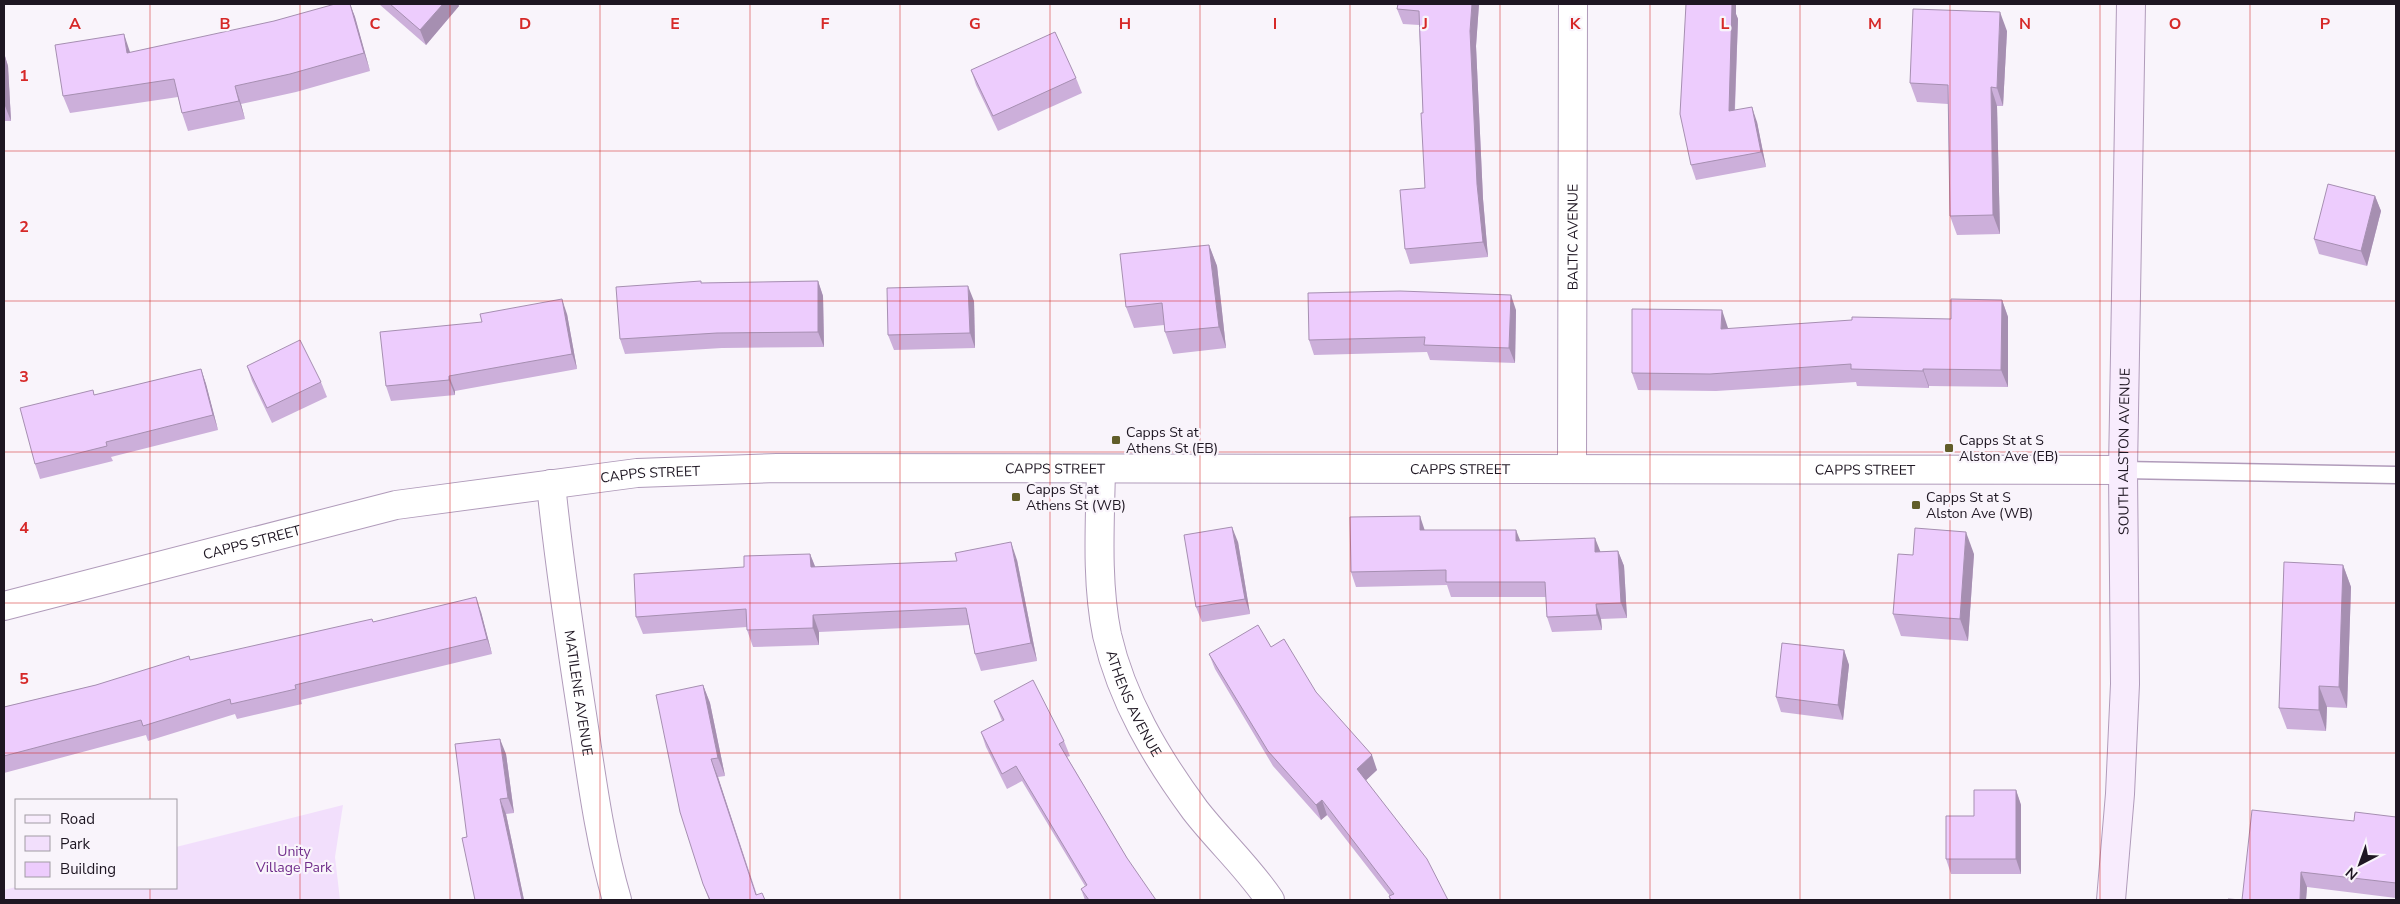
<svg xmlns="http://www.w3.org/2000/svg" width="2400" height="904" font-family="'Nunito Sans',sans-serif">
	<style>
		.green { fill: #f2dffc }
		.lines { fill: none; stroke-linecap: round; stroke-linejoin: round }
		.lane-casing { stroke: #b09bba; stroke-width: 19 }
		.street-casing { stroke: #b09bba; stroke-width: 30 }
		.secondary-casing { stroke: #b09bba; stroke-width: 30 }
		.lane { stroke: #fff; stroke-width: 16 }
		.street { stroke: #fff; stroke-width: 28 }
		.secondary { stroke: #f8ecfd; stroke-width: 28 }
		.wall { fill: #ccafda }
		.shaded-wall { fill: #a68fb1 }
		.building { fill: #edccfd; stroke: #a68fb1 }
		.grid { fill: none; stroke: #d62828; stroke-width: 1; stroke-opacity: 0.55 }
		.poi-dot { fill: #615d29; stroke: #f9f4fb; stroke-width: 2 }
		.labels { text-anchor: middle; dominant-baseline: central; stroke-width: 4.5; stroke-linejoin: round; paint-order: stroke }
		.street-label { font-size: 14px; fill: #1e1622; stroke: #f9f4fb }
		.poi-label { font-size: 14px; fill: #1e1622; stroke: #f9f4fb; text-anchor: start }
		.park-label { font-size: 14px; fill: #712f8c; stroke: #f9f4fb }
		.grid-label { font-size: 16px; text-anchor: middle; font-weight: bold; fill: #d62828; stroke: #f9f4fb; stroke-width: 4.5; stroke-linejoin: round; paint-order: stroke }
	</style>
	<rect width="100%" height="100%" fill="#f9f4fb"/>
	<path class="green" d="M343,805L335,857L340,900H4V890L16,887L176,888V847Z"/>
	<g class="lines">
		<defs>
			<path id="lane" d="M2123,470L2396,475"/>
			<g id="street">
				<path id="s1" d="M1101,469C1100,523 1096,581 1107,635C1122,700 1156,757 1195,810C1219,841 1248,867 1270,900"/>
				<path id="s2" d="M1572,469L1573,4"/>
				<path id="s3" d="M551,484C559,564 571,643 583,721C592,781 600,842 617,900"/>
				<path id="s4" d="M4,606L396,505L637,473L777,468L2123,470"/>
			</g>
			<g id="secondary">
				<path id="s5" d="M2111,900L2120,794L2125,684L2123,470L2131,4"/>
			</g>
		</defs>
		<use href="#lane" class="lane-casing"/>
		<use href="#street" class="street-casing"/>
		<use href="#secondary" class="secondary-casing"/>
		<use href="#lane" class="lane"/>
		<use href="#street" class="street"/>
		<use href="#secondary" class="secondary"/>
	</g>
	<g class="wall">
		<path d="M350,4L355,17L370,71L296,92L241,104L245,119L188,131L182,113L178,97L70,113L63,96L274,21Z"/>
		<path d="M379,4H458L459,6L426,45Z"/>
		<path d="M1398,4H1479L1476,46L1483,199L1488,257L1410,264L1405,249L1425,188L1423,113L1419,25L1403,24L1397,9Z"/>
		<path d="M1686,4H1736V14L1738,19L1735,110L1757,122L1766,167L1696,180L1691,165Z"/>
		<path d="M2007,31L2003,106H1997L2000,234L1957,235L1950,216L1948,104L1917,102L1910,83Z"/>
		<path d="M4,53L8,66L11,121H4Z"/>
		<path d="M971,70L1076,78L1082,93L998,131L976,85Z"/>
		<path d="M2375,196L2381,211L2367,266L2319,254L2314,239Z"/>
		<path d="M1209,245L1217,266L1226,348L1173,354L1165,332L1164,325L1134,328L1126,307Z"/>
		<path d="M818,281L823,296L824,347L722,348L625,354L620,339L701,283Z"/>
		<path d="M2002,300L2008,317V387L1929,386V388L1857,386L1856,382L1716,391L1638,390L1632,373L1728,328V329L1951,319Z"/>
		<path d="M974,301L975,348L894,350L888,335Z"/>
		<path d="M1516,310L1515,363L1430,360L1427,352L1314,355L1309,340Z"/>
		<path d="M567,314L577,369L455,391V395L391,401L386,386Z"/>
		<path d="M247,366L321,382L327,397L272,423L252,381Z"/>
		<path d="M201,369L206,384L218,430L111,457L113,461L40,479L35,464L95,395Z"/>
		<path d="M1424,530L1600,552L1618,551L1624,566L1627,618L1601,619L1602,630L1552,632L1547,617L1546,597H1451L1447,585L1356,587L1351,572Z"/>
		<path d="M1238,542L1250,614L1202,622L1196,607Z"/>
		<path d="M810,554L815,567L1017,560L1037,661L981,671L975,654L969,625L819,632V645L753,647L747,630V627L643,634L636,617L744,567Z"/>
		<path d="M1974,554L1968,641L1901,636L1893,614Z"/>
		<path d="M2343,565L2351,587L2347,708L2327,707L2326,731L2287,729L2279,708Z"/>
		<path d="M481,612L492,654L301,700L302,704L237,719L235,714L148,741L146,735L4,773V707L96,685L191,660L374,622Z"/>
		<path d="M1271,647L1316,692L1377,770L1366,780L1448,900H1390L1389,896H1390L1327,815L1321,820L1273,766L1215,669L1209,654Z"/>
		<path d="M1844,650L1849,665L1843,720L1781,712L1776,697Z"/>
		<path d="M703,685L710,703L725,776L718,777L757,895L765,900H709L703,884Z"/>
		<path d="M994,701L1064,741L1070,756L1067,757L1127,858L1085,886L1022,781L1007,789L986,747L981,732L1002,721Z"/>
		<path d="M506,754L514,813L506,814L524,900H475Z"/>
		<path d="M2016,790L2021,805V874H1951L1946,859L1974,816Z"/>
		<path d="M2396,817V898L2307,887L2306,900H2228H2242L2354,821Z"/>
		<path d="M1081,889L1089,900H1085Z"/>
	</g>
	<g class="shaded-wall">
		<path d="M350,4L355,17L370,71L364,53Z"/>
		<path d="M443,4H458L459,6L426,45L420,30Z"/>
		<path d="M1472,4H1479L1476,46L1483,199L1488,257L1483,242L1477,184L1470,31Z"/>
		<path d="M1730,4H1736V14L1738,19L1734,126L1729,111Z"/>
		<path d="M2000,12L2007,31L2003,106L1997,88Z"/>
		<path d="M124,34L130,52L133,71L127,53Z"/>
		<path d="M4,53L8,66L11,121L5,106Z"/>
		<path d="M235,86L241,104L245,119L239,101Z"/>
		<path d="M1991,87L1997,106L2000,234L1993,215Z"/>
		<path d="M1752,107L1757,122L1766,167L1761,152Z"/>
		<path d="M2375,196L2381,211L2367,266L2361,251Z"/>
		<path d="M1209,245L1217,266L1226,348L1219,327Z"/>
		<path d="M818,281L823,296L824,347L818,332Z"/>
		<path d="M968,286L974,301L975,348L970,333Z"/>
		<path d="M1511,295L1516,310L1515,363L1509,348Z"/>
		<path d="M562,299L567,314L577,369L572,354Z"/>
		<path d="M2002,300L2008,317V387L2001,370Z"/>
		<path d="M1722,310L1728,328V347L1721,329Z"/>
		<path d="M201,369L206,384L218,430L213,415Z"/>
		<path d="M1923,369L1929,386V388L1923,371Z"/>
		<path d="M449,376L455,391V395L449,380Z"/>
		<path d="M1420,516L1425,531L1420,530Z"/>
		<path d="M1232,527L1238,542L1250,614L1245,599Z"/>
		<path d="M1516,530L1522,545L1516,541Z"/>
		<path d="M1966,532L1974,554L1968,641L1960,619Z"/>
		<path d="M1595,538L1601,553L1595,552Z"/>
		<path d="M1011,542L1017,560L1037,661L1031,643Z"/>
		<path d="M1618,551L1624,566L1627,618L1621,603Z"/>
		<path d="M810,554L817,571L811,567Z"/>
		<path d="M2343,565L2351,587L2347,708L2339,687Z"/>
		<path d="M476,597L481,612L492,654L487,639Z"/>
		<path d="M1596,604L1601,619L1602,630L1597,615Z"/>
		<path d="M813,615L819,632V645L813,628Z"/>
		<path d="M1844,650L1849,665L1843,720L1838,705Z"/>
		<path d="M703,685L710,703L725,776L718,758Z"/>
		<path d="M2319,686L2327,707L2326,731L2319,710Z"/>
		<path d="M500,739L506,754L514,813L508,798Z"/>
		<path d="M1372,755L1377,770L1362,784L1357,769Z"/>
		<path d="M711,759L718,777L758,900Z"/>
		<path d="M2016,790L2021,805V874L2016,859Z"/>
		<path d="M500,799L506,814L524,900H522Z"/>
		<path d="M1322,800L1327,815L1321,820L1316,805Z"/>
		<path d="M2301,872L2307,887L2306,900H2300Z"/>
	</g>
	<g class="building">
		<path d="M335,4H350L364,53L290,74L235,86L239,101L182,113L174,79L63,96L55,45L124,34L127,53L274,21Z"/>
		<path d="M390,4H443L420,30Z"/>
		<path d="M1398,4H1472L1470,31L1477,184L1483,242L1405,249L1400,190L1425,188L1421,113H1423L1419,11L1397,9Z"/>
		<path d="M1686,4H1732L1729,111L1752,107L1761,152L1691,165L1680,114Z"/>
		<path d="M1913,9L2000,12L1997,88L1991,87L1993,215L1950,216L1948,85L1910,83Z"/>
		<path d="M1055,32L1076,78L993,116L971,70Z"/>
		<path d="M4,68L5,106H4Z"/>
		<path d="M2328,184L2375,196L2361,251L2314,239Z"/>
		<path d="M1209,245L1219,327L1165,332L1162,303L1126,307L1120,254Z"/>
		<path d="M701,281V283L818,281V332L717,333L620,339L616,287Z"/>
		<path d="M968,286L970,333L888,335L887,288Z"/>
		<path d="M1400,291L1511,295L1509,348L1424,345L1425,337L1309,340L1308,293Z"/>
		<path d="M562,299L572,354L449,376V380L386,386L380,332L482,322L480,314Z"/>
		<path d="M1951,299L2002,300L2001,370L1923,369V371L1851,369V364L1710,374L1632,373V309L1722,310L1721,329L1852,320V317L1951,319Z"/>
		<path d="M300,340L321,382L267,408L247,366Z"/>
		<path d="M201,369L213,415L106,442L107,446L35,464L20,408L93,390L94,395Z"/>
		<path d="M1420,516V530H1516V541L1595,538V552L1618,551L1621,603L1596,604L1597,615L1547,617L1545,582H1446V570L1351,572L1350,517Z"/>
		<path d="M1232,527L1245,599L1196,607L1184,535Z"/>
		<path d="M1915,528L1966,532L1960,619L1893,614L1898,554L1913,555Z"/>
		<path d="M1011,542L1031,643L975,654L966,608L813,615V628L747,630L746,609L636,617L634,574L744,567V556L810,554L811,567L957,561L955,553Z"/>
		<path d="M2284,562L2343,565L2339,687L2319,686V710L2279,708Z"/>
		<path d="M476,597L487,639L295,685L296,689L231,704L230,699L143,726L141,720L4,756V707L96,685L189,656L190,660L372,619L373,622Z"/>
		<path d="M1258,625L1271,647L1284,639L1316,692L1372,755L1357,769L1427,859L1448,900H1391L1389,896L1394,894L1322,800L1316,805L1268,751L1209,654Z"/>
		<path d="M1782,643L1844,650L1838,705L1776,697Z"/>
		<path d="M1033,680L1064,741L1059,744L1127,858L1156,900H1089L1081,889L1087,885L1016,766L1002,774L981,732L1004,720L994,701Z"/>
		<path d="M703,685L718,758L711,759L756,895L762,893L765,900H710L703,884L680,812L656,695Z"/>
		<path d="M500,739L508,798L500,799L522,900H475L462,838L467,837L455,744Z"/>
		<path d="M1974,790H2016V859H1946V816H1974Z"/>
		<path d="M2252,810L2354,821L2355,812L2396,817V883L2301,872L2300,900H2228V899L2242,900Z"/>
	</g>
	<path class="grid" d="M150,4V800M300,4V900M450,4V900M600,4V900M750,4V900M900,4V900M1050,4V900M1200,4V900M1350,4V900M1500,4V900M1650,4V900M1800,4V900M1950,4V900M2100,4V900M2250,4V900M4,151H2396M4,301H2396M4,452H2396M4,603H2396M4,753H2396M150,888V900"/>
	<g class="poi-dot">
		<rect x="1111" y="435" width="10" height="10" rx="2.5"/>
		<rect x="1944" y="443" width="10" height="10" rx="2.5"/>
		<rect x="1011" y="492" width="10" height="10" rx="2.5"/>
		<rect x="1911" y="500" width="10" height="10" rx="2.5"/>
	</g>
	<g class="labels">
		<g class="street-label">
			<text stroke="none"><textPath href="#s2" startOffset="232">BALTIC AVENUE</textPath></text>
			<text stroke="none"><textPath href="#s5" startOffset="449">SOUTH ALSTON AVENUE</textPath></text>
			<text stroke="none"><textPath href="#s4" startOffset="1066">CAPPS STREET</textPath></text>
			<text stroke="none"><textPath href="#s4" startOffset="1471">CAPPS STREET</textPath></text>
			<text stroke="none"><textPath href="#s4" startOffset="1876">CAPPS STREET</textPath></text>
			<text stroke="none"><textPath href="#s4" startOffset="661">CAPPS STREET</textPath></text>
			<text stroke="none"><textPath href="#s4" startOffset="256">CAPPS STREET</textPath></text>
			<text stroke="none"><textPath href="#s3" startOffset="211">MATILENE AVENUE</textPath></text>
			<text stroke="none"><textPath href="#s1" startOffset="240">ATHENS AVENUE</textPath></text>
		</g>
		<g class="poi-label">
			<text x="1126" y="432">Capps St at<tspan x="1126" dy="16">Athens St (EB)</tspan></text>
			<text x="1959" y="440">Capps St at S<tspan x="1959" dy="16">Alston Ave (EB)</tspan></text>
			<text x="1026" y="489">Capps St at<tspan x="1026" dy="16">Athens St (WB)</tspan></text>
			<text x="1926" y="497">Capps St at S<tspan x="1926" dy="16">Alston Ave (WB)</tspan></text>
		</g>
		<g class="park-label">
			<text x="294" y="851">Unity<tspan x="294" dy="16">Village Park</tspan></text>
		</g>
	</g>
	<g class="grid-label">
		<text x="75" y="29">A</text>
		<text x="225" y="29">B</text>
		<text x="375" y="29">C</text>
		<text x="525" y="29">D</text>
		<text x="675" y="29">E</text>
		<text x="825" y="29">F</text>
		<text x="975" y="29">G</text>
		<text x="1125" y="29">H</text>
		<text x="1275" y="29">I</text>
		<text x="1425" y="29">J</text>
		<text x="1575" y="29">K</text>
		<text x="1725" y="29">L</text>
		<text x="1875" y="29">M</text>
		<text x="2025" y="29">N</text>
		<text x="2175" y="29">O</text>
		<text x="2325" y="29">P</text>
		<text x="24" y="81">1</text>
		<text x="24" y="232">2</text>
		<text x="24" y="382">3</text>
		<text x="24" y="533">4</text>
		<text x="24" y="684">5</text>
	</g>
	<rect width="2400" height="904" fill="none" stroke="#1e1622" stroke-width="10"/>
	<rect x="15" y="799" width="162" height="90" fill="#f9f4fb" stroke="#a19ba4"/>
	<rect x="25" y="815" width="25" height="8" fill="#f8ecfd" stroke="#a19ba4"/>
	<text x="60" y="824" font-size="15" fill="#1e1622">Road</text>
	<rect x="25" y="836" width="25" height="15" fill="#f2dffc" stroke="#a19ba4"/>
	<text x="60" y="849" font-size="15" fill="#1e1622">Park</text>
	<rect x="25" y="862" width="25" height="15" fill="#edccfd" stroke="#a19ba4"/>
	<text x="60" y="874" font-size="15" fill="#1e1622">Building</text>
	<g transform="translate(2360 864) rotate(221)" stroke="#f9f4fb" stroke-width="4" paint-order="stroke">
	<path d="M0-4L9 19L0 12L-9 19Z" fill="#1e1622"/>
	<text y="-8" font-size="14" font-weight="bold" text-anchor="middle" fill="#1e1622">N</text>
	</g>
</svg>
